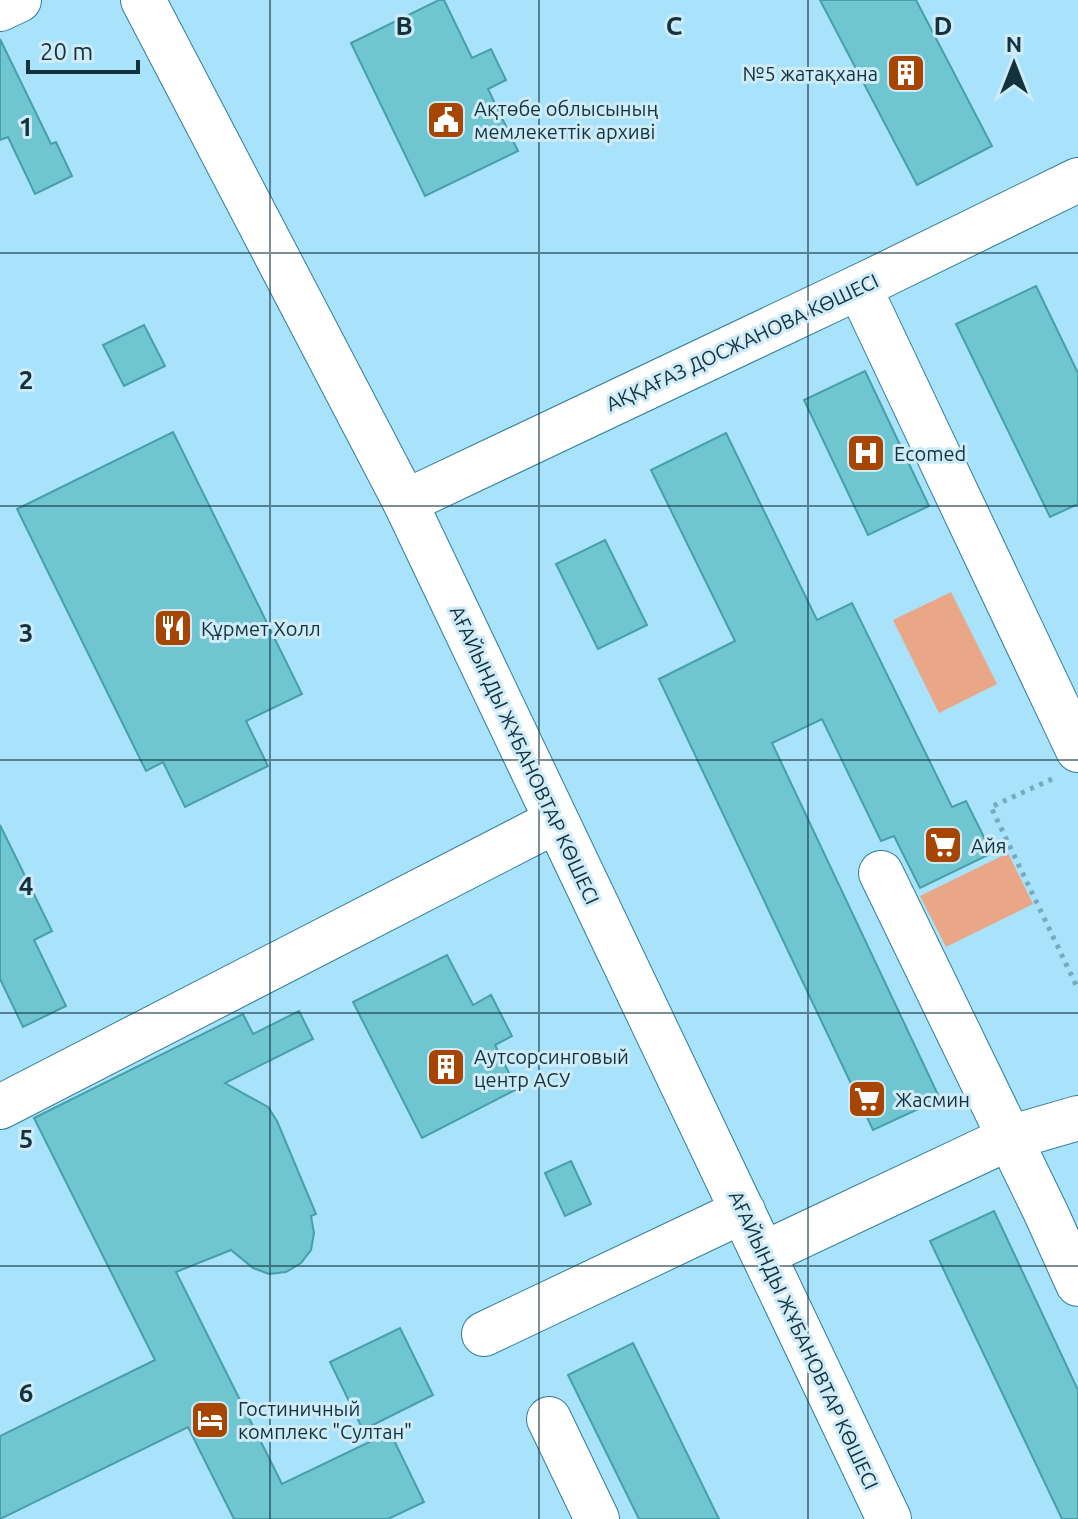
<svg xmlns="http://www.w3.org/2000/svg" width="1078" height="1519" font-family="Ubuntu,sans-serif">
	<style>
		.green { fill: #eaa788 }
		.building { fill: #6fc6d0; stroke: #469fa9; stroke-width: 2 }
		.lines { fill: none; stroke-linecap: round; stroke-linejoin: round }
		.minor-casing { stroke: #317d98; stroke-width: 46 }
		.path { stroke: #78a9bd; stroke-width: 5; stroke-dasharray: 4 6; stroke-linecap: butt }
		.minor { stroke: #fff; stroke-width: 44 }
		.grid { fill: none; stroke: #13323e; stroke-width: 2; stroke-opacity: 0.55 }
		.labels { text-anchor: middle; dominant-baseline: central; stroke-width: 6; stroke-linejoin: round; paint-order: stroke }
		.poi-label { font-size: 20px; fill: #13323e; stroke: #cfebf8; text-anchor: start }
		.street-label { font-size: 20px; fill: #13323e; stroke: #cfebf8 }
		.grid-label { font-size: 26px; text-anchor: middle; font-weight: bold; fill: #13323e; stroke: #cfebf8; stroke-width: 6; stroke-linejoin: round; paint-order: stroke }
	</style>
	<rect width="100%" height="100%" fill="#a9e3fb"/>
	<g class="green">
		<path d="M951,592L997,684L939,713L893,620Z"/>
		<path d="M1008,853L1033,904L946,947L920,896Z"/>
	</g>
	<g class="building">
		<path d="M439,0H444L472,58L491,49L506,80L488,89L518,151L425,196L351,43Z"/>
		<path d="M820,0H916L992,146L917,185Z"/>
		<path d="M0,39L51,144L56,142L72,176L35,194L8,137L0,140Z"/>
		<path d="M1036,286L1078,373V504L1050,517L956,324Z"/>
		<path d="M144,325L165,366L124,386L103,345Z"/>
		<path d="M865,371L929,506L868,535L804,400Z"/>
		<path d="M173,432L302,694L246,721L268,766L185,807L163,762L146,771L17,509Z"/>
		<path d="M726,433L817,620L852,603L952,807L966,801L992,853L920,888L894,836L881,841L822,719L772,743L940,1099L873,1130L659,679L735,641L651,470Z"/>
		<path d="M605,540L647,625L598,649L556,564Z"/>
		<path d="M0,825L52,931L34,940L66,1006L23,1027L0,979Z"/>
		<path d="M447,955L473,1005L491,995L512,1036L495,1045L517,1089L422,1138L353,1002Z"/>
		<path d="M299,1011L313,1039L225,1083L268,1107L277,1121L316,1214L311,1216L314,1233L311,1250L301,1263L286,1272L269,1274L253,1268L231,1250L176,1272L282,1484L390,1432L424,1502L388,1519H234L188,1427L0,1519V1436L155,1360L34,1118L243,1014L253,1034Z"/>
		<path d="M571,1161L591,1204L565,1216L545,1173Z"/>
		<path d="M994,1211L1078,1390V1519H1062L930,1241Z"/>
		<path d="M400,1328L433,1395L363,1430L330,1362Z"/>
		<path d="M633,1343L719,1519H639L568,1375Z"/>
	</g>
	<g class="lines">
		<defs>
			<g id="minor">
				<path d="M143,0L405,502L889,1519"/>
				<path d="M0,9L19,0"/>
				<path d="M859,287L1078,750"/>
				<path d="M405,502L859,287L1078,180"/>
				<path d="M881,873L1046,1213L1078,1284"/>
				<path d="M0,1107L556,821"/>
				<path d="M763,1254L1009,1138L1078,1118"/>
				<path d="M484,1334L743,1211"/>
				<path d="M549,1419L597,1519"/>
			</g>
		</defs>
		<use href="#minor" class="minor-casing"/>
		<path class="path" d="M1052,779L991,807L1078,989"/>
		<use href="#minor" class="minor"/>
	</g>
	<path class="grid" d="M270,0V1519M539,0V1519M808,0V1519M0,253H1078M0,506H1078M0,760H1078M0,1013H1078M0,1266H1078"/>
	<defs>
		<symbol id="building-square" viewBox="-11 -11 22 22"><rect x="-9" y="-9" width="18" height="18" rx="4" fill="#a74503" stroke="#cfebf8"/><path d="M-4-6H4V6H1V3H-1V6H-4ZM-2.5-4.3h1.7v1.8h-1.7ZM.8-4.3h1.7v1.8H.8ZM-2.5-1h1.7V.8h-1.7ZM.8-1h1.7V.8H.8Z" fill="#fff"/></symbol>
		<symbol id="civic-square" viewBox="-11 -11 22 22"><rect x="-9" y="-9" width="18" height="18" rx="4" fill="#a74503" stroke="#cfebf8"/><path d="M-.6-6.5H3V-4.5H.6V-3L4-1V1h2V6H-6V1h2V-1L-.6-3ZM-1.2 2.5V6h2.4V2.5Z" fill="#fff"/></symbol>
		<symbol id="hospital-square" viewBox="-11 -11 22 22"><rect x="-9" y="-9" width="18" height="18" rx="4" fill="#a74503" stroke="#cfebf8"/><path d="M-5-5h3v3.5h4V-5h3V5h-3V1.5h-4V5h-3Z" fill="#fff"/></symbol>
		<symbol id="restaurant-square" viewBox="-11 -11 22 22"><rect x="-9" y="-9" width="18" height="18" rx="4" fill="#a74503" stroke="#cfebf8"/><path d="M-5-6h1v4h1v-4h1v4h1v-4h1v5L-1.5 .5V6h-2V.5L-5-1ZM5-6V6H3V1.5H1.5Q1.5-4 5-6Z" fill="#fff"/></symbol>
		<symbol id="supermarket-square" viewBox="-11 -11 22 22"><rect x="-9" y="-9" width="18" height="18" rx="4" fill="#a74503" stroke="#cfebf8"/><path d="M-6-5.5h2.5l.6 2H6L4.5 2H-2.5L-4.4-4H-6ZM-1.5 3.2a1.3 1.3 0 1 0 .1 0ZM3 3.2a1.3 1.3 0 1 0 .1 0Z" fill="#fff"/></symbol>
		<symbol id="hotel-square" viewBox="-11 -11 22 22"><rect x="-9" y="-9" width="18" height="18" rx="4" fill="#a74503" stroke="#cfebf8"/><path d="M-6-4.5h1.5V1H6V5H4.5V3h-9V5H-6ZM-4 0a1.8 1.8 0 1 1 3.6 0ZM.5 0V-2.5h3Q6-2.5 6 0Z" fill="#fff"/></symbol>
	</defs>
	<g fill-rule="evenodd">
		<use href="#building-square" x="884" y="51" width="44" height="44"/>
		<use href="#civic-square" x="424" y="98" width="44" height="44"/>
		<use href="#hospital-square" x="844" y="431" width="44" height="44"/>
		<use href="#restaurant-square" x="151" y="606" width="44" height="44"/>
		<use href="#supermarket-square" x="921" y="823" width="44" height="44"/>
		<use href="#building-square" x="424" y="1045" width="44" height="44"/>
		<use href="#supermarket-square" x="845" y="1077" width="44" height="44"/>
		<use href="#hotel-square" x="188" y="1398" width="44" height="44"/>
	</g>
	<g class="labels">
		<g class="poi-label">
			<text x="878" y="73" text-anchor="end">№5 жатақхана</text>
			<text x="474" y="108">Ақтөбе облысының<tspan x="474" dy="23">мемлекеттік архиві</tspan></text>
			<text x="894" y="453">Ecomed</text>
			<text x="201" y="628">Құрмет Холл</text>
			<text x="971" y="845">Айя</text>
			<text x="474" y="1056">Аутсорсинговый<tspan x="474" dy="23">центр АСУ</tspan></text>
			<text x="895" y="1099">Жасмин</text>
			<text x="238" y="1408">Гостиничный<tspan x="238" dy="23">комплекс "Султан"</tspan></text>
		</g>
		<g class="street-label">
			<text transform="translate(742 342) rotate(-25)">АҚҚАҒАЗ ДОСЖАНОВА КӨШЕСІ</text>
			<text transform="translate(525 755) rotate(65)">АҒАЙЫНДЫ ЖҰБАНОВТАР КӨШЕСІ</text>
			<text transform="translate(804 1340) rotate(65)">АҒАЙЫНДЫ ЖҰБАНОВТАР КӨШЕСІ</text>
		</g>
	</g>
	<g class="grid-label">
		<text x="404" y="35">B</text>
		<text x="674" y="35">C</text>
		<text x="943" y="35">D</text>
		<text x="26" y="136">1</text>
		<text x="26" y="389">2</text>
		<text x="26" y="642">3</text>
		<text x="26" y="895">4</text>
		<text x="26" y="1148">5</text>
		<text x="26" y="1402">6</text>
	</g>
	<g transform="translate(1014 64)" stroke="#cfebf8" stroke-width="6" paint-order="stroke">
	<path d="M0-6L14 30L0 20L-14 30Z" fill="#13323e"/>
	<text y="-12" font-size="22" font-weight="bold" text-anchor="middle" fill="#13323e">N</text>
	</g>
	<path d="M28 60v12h110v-12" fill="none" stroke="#13323e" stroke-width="4"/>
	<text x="40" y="60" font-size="24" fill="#13323e" stroke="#cfebf8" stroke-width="6" paint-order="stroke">20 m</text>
</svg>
